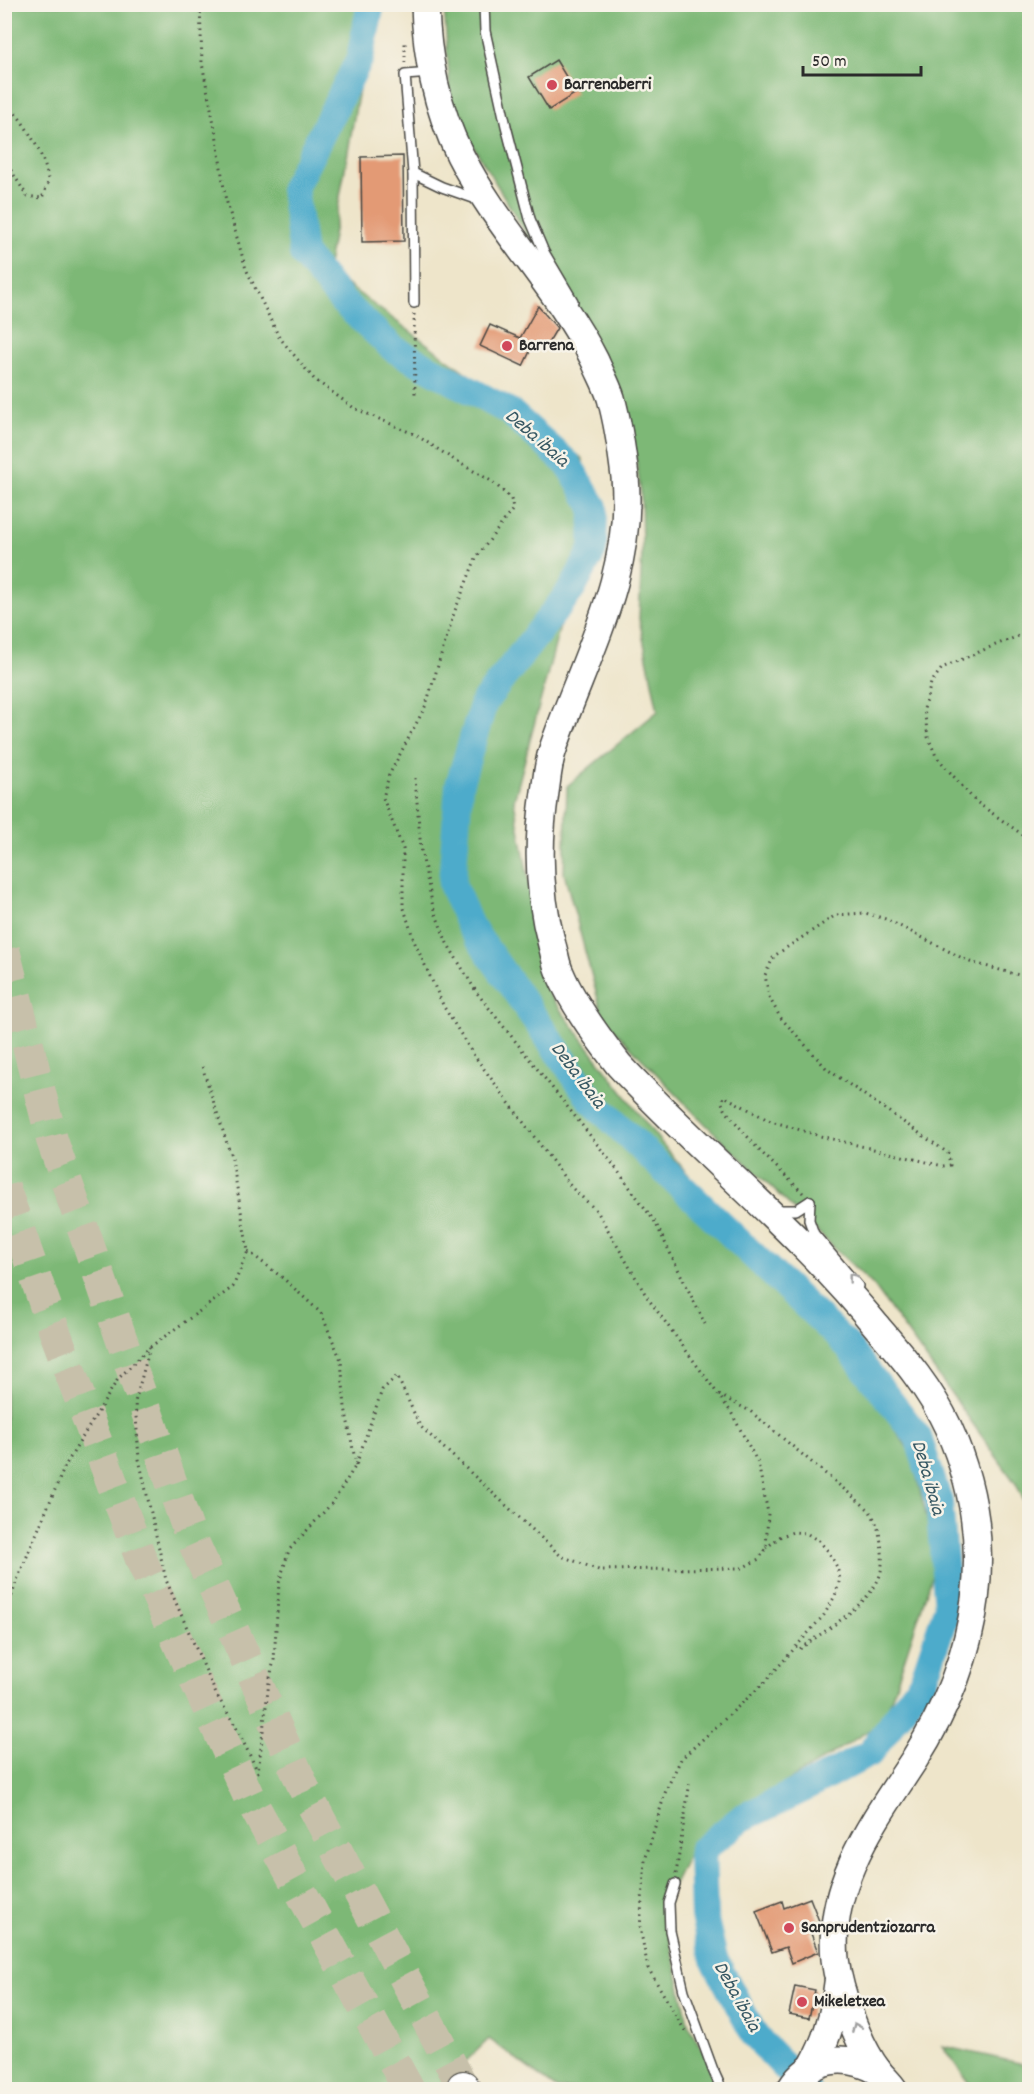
<svg xmlns="http://www.w3.org/2000/svg" width="1034" height="2094" font-family="Dekko,sans-serif">
	<style>
		.forest { fill: #7db876; stroke: #547250; stroke-width: 1.5 }
		.lines { fill: none; stroke-linecap: round; stroke-linejoin: round }
		.river { stroke: #4dabcb; stroke-width: 28 }
		.building { fill: #e39a74 }
		.highway-tunnel { stroke: #c7c0aa; stroke-width: 32; stroke-dasharray: 32 16; stroke-linecap: butt }
		.lane-casing { stroke: #484743; stroke-width: 12 }
		.primary-casing { stroke: #484743; stroke-width: 30 }
		.highway-casing { stroke: #484743; stroke-width: 34 }
		.path { stroke: #484743; stroke-width: 3; stroke-dasharray: 1.5 4.5; stroke-linecap: butt }
		.lane { stroke: #fff; stroke-width: 9 }
		.primary { stroke: #fff; stroke-width: 27 }
		.highway { stroke: #fff; stroke-width: 32 }
		.oneway { stroke: #a0a0a0 }
		.poi-dot { fill: #d1495b; stroke: #f7f3e8; stroke-width: 2 }
		.labels { text-anchor: middle; dominant-baseline: central; stroke-width: 5; stroke-linejoin: round; paint-order: stroke }
		.poi-label { font-size: 18px; font-weight: bold; fill: #2b2b2b; stroke: #f7f3e8; text-anchor: start }
		.water-label { font-size: 20px; font-style: italic; fill: #375863; stroke: #f7f3e8 }
	</style>
	<rect width="100%" height="100%" fill="#f7f3e8"/>
	<filter id="ink" filterUnits="userSpaceOnUse"><feTurbulence type="fractalNoise" baseFrequency=".0167" numOctaves="2"/><feDisplacementMap in="SourceGraphic" scale="12" xChannelSelector="R" yChannelSelector="G"/><feConvolveMatrix kernelMatrix="1 2 1 2 8 2 1 2 1" color-interpolation-filters="sRGB"/></filter>
	<filter id="wash" filterUnits="userSpaceOnUse"><feTurbulence type="fractalNoise" baseFrequency=".008" numOctaves="4" result="noise"/><feDisplacementMap in="SourceGraphic" scale="24" xChannelSelector="R" yChannelSelector="G"/><feGaussianBlur stdDeviation="1.35" result="paint"/><feColorMatrix in="noise" values="0 0 0 0 0 0 0 0 0 0 0 0 0 0 0 0 0 1.4 0 .05"/><feComposite in="paint" operator="in"/></filter>
	<g filter="url(#wash)">
		<rect width="100%" height="100%" fill="#eee5ca"/>
		<g class="forest">
			<path d="M5,5H374L327,270L583,459L582,543L514,801L550,996L659,1140L865,1384L911,1453L937,1561L884,1721L696,1839L663,1906L689,2027L725,2089H557L489,2039L437,2089L5,2090Z"/>
			<path d="M444,5H1029V1511L1016,1484L874,1286L697,1116L603,1018L564,873L567,786L658,711L639,619L642,551L641,494L634,446L541,258L451,109Z"/>
			<path d="M942,2046L1029,2065V2089H973Z"/>
		</g>
		<g class="lines">
			<path class="river" d="M371,4L360,58L294,188L303,254L343,302L394,349L510,412L568,464L594,507L593,550L572,589L484,702L459,785L452,884L470,926L593,1102L845,1343L918,1437L939,1502L948,1606L923,1681L870,1753L803,1789L742,1818L702,1850L704,1916L714,1959L755,2036L807,2090"/>
		</g>
		<g id="blocks">
			<g class="building">
				<path d="M556,60L576,93L549,110L529,77Z"/>
				<path d="M403,156L404,241L362,242L361,157Z"/>
				<path d="M538,306L557,328L544,350L533,345L523,366L480,346L490,325L520,338Z"/>
				<path d="M810,1898L821,1926L810,1931L818,1952L792,1963L786,1947L772,1952L756,1911L782,1901L784,1908Z"/>
				<path d="M795,1986L815,1990L809,2018L789,2014Z"/>
			</g>
		</g>
	</g>
	<g filter="url(#ink)">
		<use href="#blocks" fill-opacity="0" stroke="#484743" stroke-width="1.5"/>
		<g class="lines">
			<g class="highway-tunnel">
				<path d="M4,950L52,1140L188,1530L307,1795L463,2087"/>
				<path d="M4,1187L50,1319L141,1559L190,1669L249,1797L409,2090"/>
			</g>
			<defs>
				<g id="lane">
					<path d="M484,4L485,31L506,126L530,219L544,252L573,301"/>
					<path d="M413,173L442,187L479,200"/>
					<path d="M414,303L413,173L405,75L431,73"/>
					<path d="M810,1201L809,1220L814,1234L858,1286"/>
					<path d="M777,1210H796L810,1201"/>
					<path d="M675,1884L669,1903L670,1931L684,1991L713,2070L722,2090"/>
				</g>
				<g id="primary">
					<path d="M425,4C426,55 437,109 460,155C497,228 558,287 595,361C600,373 607,385 611,398C618,423 622,451 625,477C634,576 582,662 552,752C548,765 547,779 545,792C537,845 538,894 552,945C555,955 556,965 560,973C573,1004 598,1038 619,1065C703,1155 800,1232 878,1328C904,1358 931,1390 948,1427C1000,1542 980,1656 914,1760C875,1820 827,1883 835,1959C839,1991 858,2045 878,2071C883,2078 889,2082 894,2090"/>
					<path d="M812,2067C827,2040 835,2013 838,1983"/>
					<path d="M790,2090C811,2056 846,2053 878,2071"/>
				</g>
				<path id="highway" d="M463,2087L465,2090"/>
			</defs>
			<use href="#lane" class="lane-casing"/>
			<use href="#primary" class="primary-casing"/>
			<use href="#highway" class="highway-casing"/>
			<g class="path">
				<path d="M405,63V42"/>
				<path d="M4,100C21,116 46,156 48,180C48,185 44,193 42,198L27,196L4,159"/>
				<path d="M414,314L415,398"/>
				<path d="M1030,634L1021,635L988,648L942,668L931,683L924,709L928,737L936,756L975,801L1030,840"/>
				<path d="M415,778L421,850L433,907L447,943L477,993L612,1163L655,1222L705,1324"/>
				<path d="M803,1193L758,1149L726,1111L722,1103L724,1096L768,1120L820,1136L943,1166L950,1165L948,1153L827,1069L780,1017L769,997L765,975L774,956L836,915L865,913L886,919L970,962L1030,978"/>
				<path d="M248,1251L284,1279L321,1313L341,1360L345,1407L356,1465"/>
				<path d="M150,1347L135,1402L139,1459L166,1580L216,1694L235,1725L258,1772L269,1682L274,1660L279,1583L289,1550L333,1502L356,1465L382,1390L397,1376L420,1426L561,1556L599,1570L742,1568L759,1559L766,1548L768,1513L758,1463L731,1412L647,1297L597,1211L572,1188L473,1054L444,1007L414,941L403,905V849L383,798L389,775L426,705L454,613L476,558L513,509L511,499L493,482L456,461L416,435L354,408L314,379L279,337L246,269L225,196L217,139L202,63L200,4"/>
				<path d="M719,1395L750,1411L868,1509C876,1519 879,1530 881,1543C883,1554 883,1571 878,1580C865,1608 822,1632 797,1651"/>
				<path d="M4,1619L17,1580L65,1466L118,1379L150,1347L233,1287L248,1251L232,1159L202,1066"/>
				<path d="M676,1874L690,1781"/>
				<path d="M685,2031L648,1968L640,1928L645,1860L666,1790L681,1759L763,1684L824,1615L835,1596L840,1579L837,1567L828,1551L819,1541L806,1533L793,1532L781,1536L766,1548"/>
			</g>
			<use href="#lane" class="lane"/>
			<use href="#primary" class="primary"/>
			<use href="#highway" class="highway"/>
		</g>
		<defs><path id="oneway-chevron" d="M-2-3.5L2.5 0L-2 3.5" fill="none" stroke-width="1.6" stroke-linecap="round" stroke-linejoin="round" transform="scale(1.5)"/></defs>
		<g class="oneway">
			<use href="#oneway-chevron" transform="translate(852 1277) rotate(-128)"/>
			<use href="#oneway-chevron" transform="translate(856 2027) rotate(-113)"/>
		</g>
	</g>
	<g class="poi-dot">
		<circle cx="552" cy="85" r="6"/>
		<circle cx="507" cy="346" r="6"/>
		<circle cx="789" cy="1928" r="6"/>
		<circle cx="802" cy="2002" r="6"/>
	</g>
	<g class="labels">
		<g class="poi-label">
			<text x="564" y="85">Barrenaberri</text>
			<text x="519" y="346">Barrena</text>
			<text x="801" y="1928">Sanprudentziozarra</text>
			<text x="814" y="2002">Mikeletxea</text>
		</g>
		<g class="water-label">
			<text transform="translate(536 439) rotate(41)">Deba ibaia</text>
			<text transform="translate(577 1076) rotate(53)">Deba ibaia</text>
			<text transform="translate(927 1478) rotate(74)">Deba ibaia</text>
			<text transform="translate(736 1997) rotate(61)">Deba ibaia</text>
		</g>
	</g>
	<rect width="1034" height="2094" fill="none" stroke="#f7f3e8" stroke-width="24"/>
	<path d="M803 66v9h118v-9" fill="none" stroke="#2b2b2b" stroke-width="3"/>
	<text x="812" y="66" font-size="18" fill="#2b2b2b" stroke="#f7f3e8" stroke-width="4.5" paint-order="stroke">50 m</text>
</svg>
